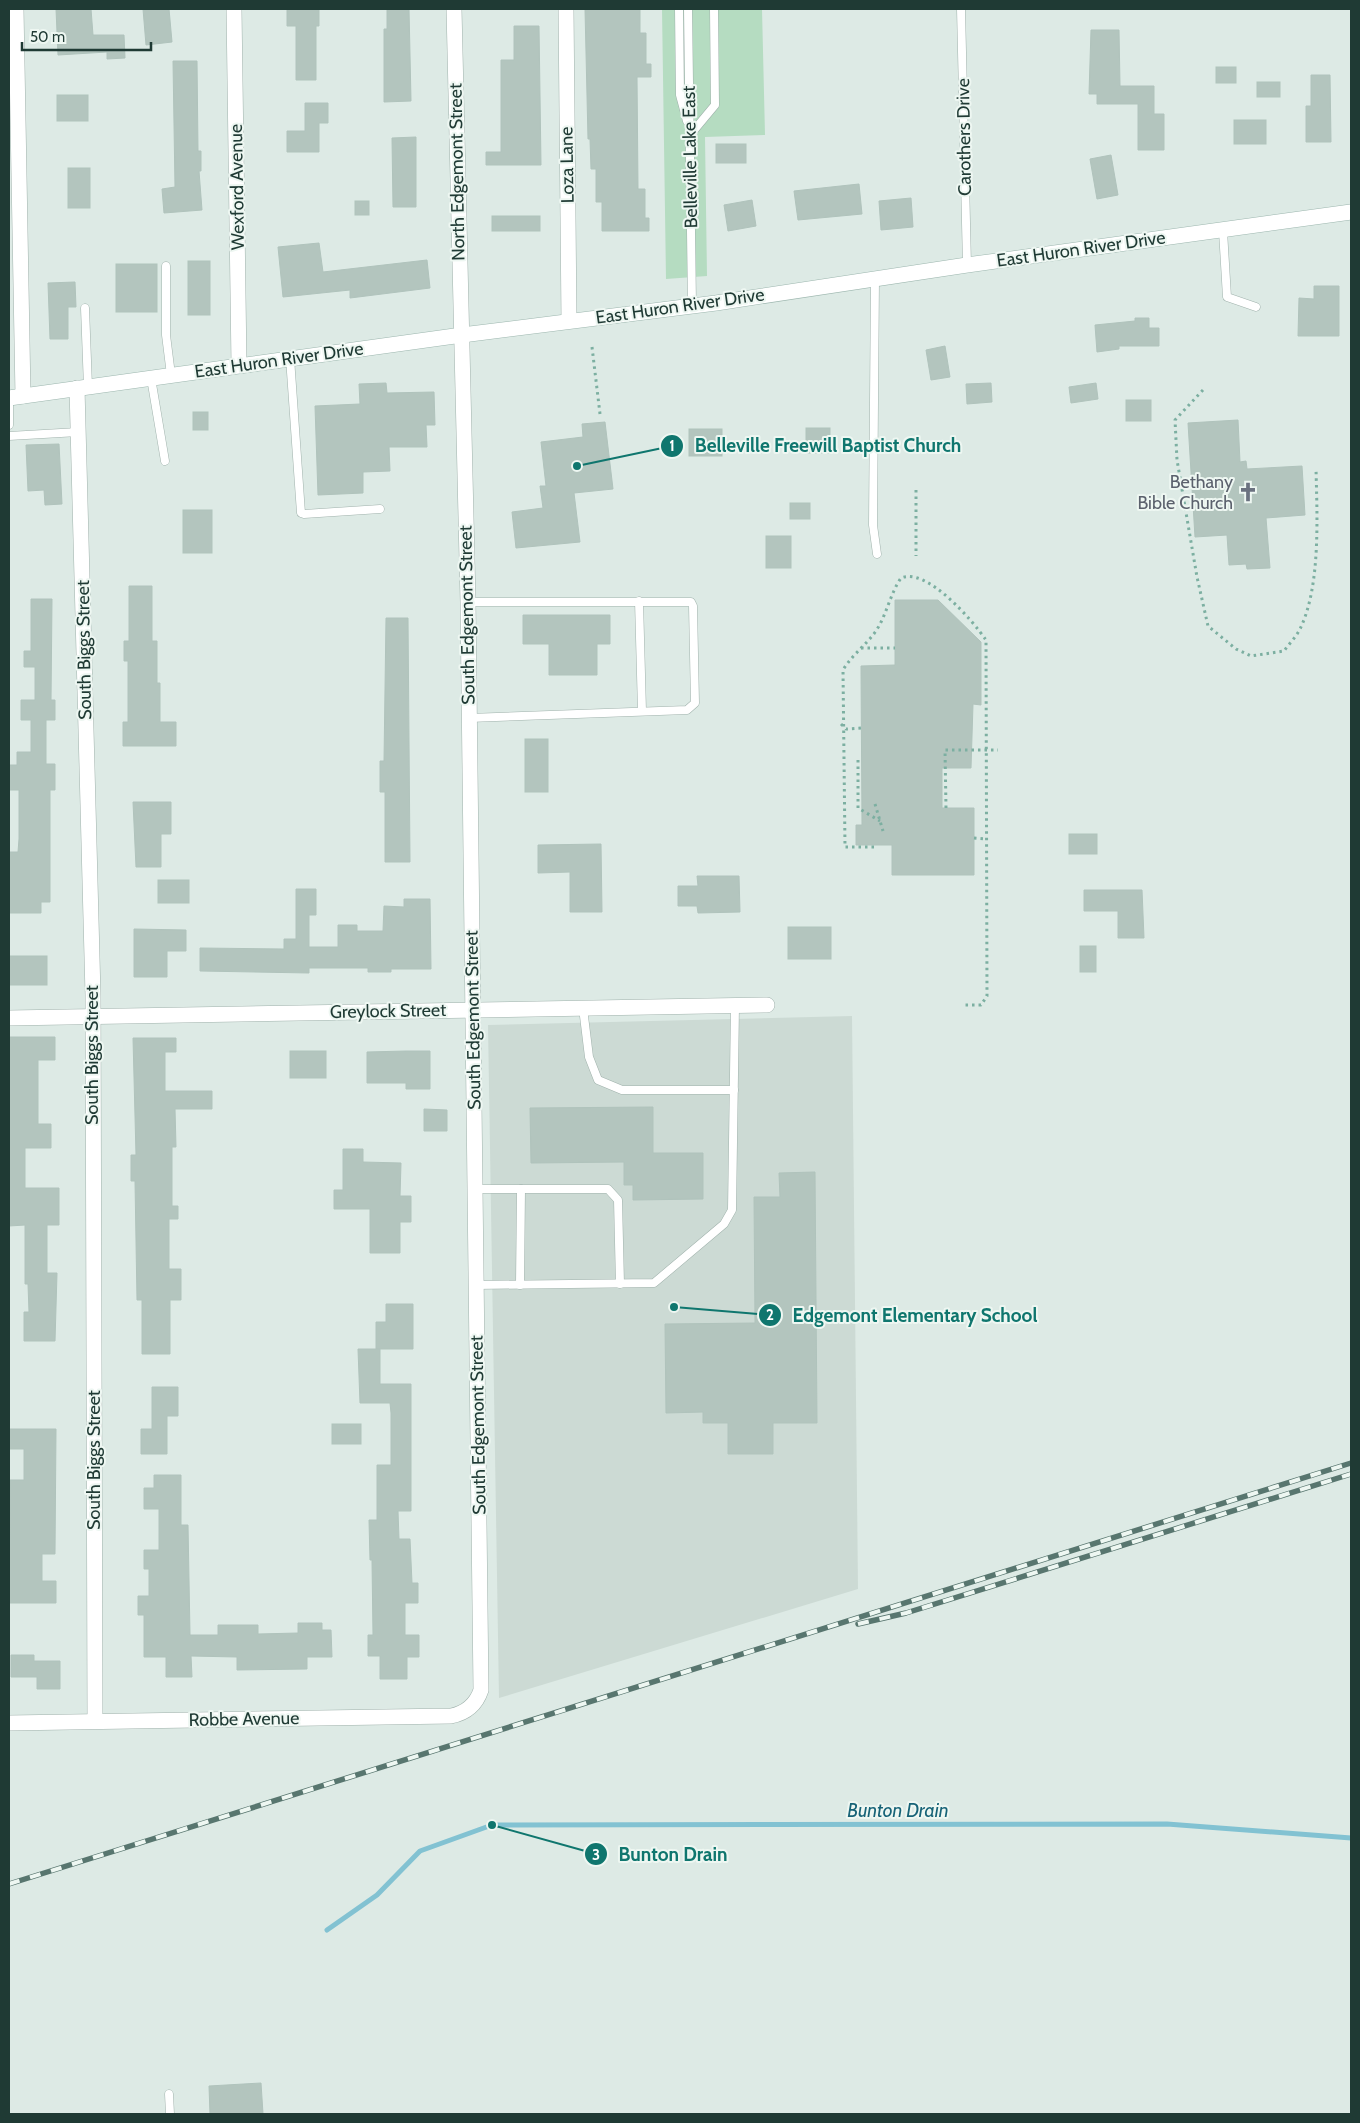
<svg xmlns="http://www.w3.org/2000/svg" width="1360" height="2123" font-family="Cabin,sans-serif">
	<style>
		.built { fill: #ccdad4 }
		.green { fill: #b5dcc1 }
		.lines { fill: none; stroke-linecap: round; stroke-linejoin: round }
		.stream { stroke: #82c2d2; stroke-width: 5 }
		.building { fill: #b3c5be; stroke: #b0c3bc }
		.service-casing { stroke: #a0b2ac; stroke-width: 9 }
		.minor-casing { stroke: #a0b2ac; stroke-width: 16 }
		.secondary-casing { stroke: #9cb6ae; stroke-width: 16 }
		.path { stroke: #7cafa1; stroke-width: 3; stroke-dasharray: 2.5 4; stroke-linecap: butt }
		.service { stroke: #fff; stroke-width: 8 }
		.minor { stroke: #fff; stroke-width: 15 }
		.secondary { stroke: #fff; stroke-width: 15 }
		.rail-casing { stroke: #58766f; stroke-width: 5.5 }
		.rail { stroke: #eef7f2; stroke-width: 4; stroke-dasharray: 11; stroke-linecap: butt }
		.labels { text-anchor: middle; dominant-baseline: central; stroke-width: 4; stroke-linejoin: round; paint-order: stroke }
		.street-label { font-size: 18px; fill: #1f3a34; stroke: #eef7f2 }
		.worship-label { font-size: 18px; fill: #5b616d; stroke: #eef7f2; text-anchor: end }
		.water-label { font-size: 19px; font-style: italic; fill: #176377; stroke: #eef7f2 }
		.leader { fill: none; stroke: #0f766e; stroke-width: 2 }
		.callout-dot { fill: #0f766e; stroke: #eef7f2; stroke-width: 2 }
		.mark-label { font-size: 15px; text-anchor: middle; font-weight: bold; fill: #fff }
		.callout-label { font-size: 19px; text-anchor: middle; font-weight: bold; fill: #0f766e; stroke: #eef7f2; stroke-width: 4; stroke-linejoin: round; paint-order: stroke }
	</style>
	<rect width="100%" height="100%" fill="#ddeae5"/>
	<path class="built" d="M852,1016L858,1589L499,1698L488,1025Z"/>
	<path class="green" d="M662,9H762L765,135L705,137L707,276L666,279Z"/>
	<g class="lines">
		<path class="stream" d="M327,1930L377,1895L420,1851L492,1825L1167,1824L1351,1838"/>
	</g>
	<g class="building">
		<path d="M56,9H91L93,35H124L125,58L107,59V52L58,55Z"/>
		<path d="M143,9H169L172,42L146,45Z"/>
		<path d="M287,9H319V26H316V80H296V26H287Z"/>
		<path d="M387,9H409L411,101L384,102V29H387Z"/>
		<path d="M585,9H640V33H646V64H651V77H637L638,189H645V218H649V231H602V202H596V169H591L590,139H588Z"/>
		<path d="M514,26H539L541,165H486V152H501V60H514Z"/>
		<path d="M1091,30H1119L1120,86H1154V114H1164V150H1138V104H1097V94H1089Z"/>
		<path d="M173,61H197L198,151H201V171H199L202,210L164,213L162,189L175,187Z"/>
		<rect x="1216" y="67" width="20" height="16"/>
		<path d="M1311,75H1330L1331,142H1306V106H1311Z"/>
		<rect x="1257" y="82" width="23" height="15"/>
		<rect x="57" y="95" width="31" height="26"/>
		<path d="M305,103H328V123H319V152H287V131H305Z"/>
		<rect x="1234" y="120" width="32" height="24"/>
		<path d="M416,137V207H393L392,138Z"/>
		<rect x="716" y="144" width="30" height="19"/>
		<path d="M1111,155L1118,195L1097,199L1090,159Z"/>
		<rect x="68" y="168" width="22" height="40"/>
		<path d="M859,184L862,214L798,220L794,191Z"/>
		<path d="M911,198L913,227L881,230L879,201Z"/>
		<path d="M752,200L756,226L728,231L724,205Z"/>
		<rect x="355" y="201" width="14" height="14"/>
		<rect x="492" y="216" width="48" height="15"/>
		<path d="M319,243L323,272L427,260L430,288L350,298V290L283,297L278,247Z"/>
		<rect x="188" y="261" width="22" height="54"/>
		<rect x="116" y="264" width="41" height="48"/>
		<path d="M75,282L76,307H68V339H50L48,283Z"/>
		<path d="M1314,286H1339V336H1298L1299,298L1314,299Z"/>
		<path d="M1135,318H1149V328H1159V346H1119V349L1097,352L1095,325L1135,321Z"/>
		<path d="M945,346L950,377L931,380L926,350Z"/>
		<path d="M386,383L387,393L434,392L435,425H426L427,447H389L390,471L363,472V493L318,495L315,406L360,404L359,384Z"/>
		<path d="M991,383L992,402L967,404L966,384Z"/>
		<path d="M1096,383L1098,399L1071,403L1069,387Z"/>
		<rect x="1126" y="400" width="25" height="21"/>
		<rect x="193" y="412" width="15" height="18"/>
		<path d="M1238,420L1240,462L1246,461L1247,469L1302,466L1305,515L1266,518L1270,568L1247,569L1246,564L1229,565L1227,535L1195,537L1188,423Z"/>
		<path d="M605,422L613,489L574,493L580,542L516,548L512,512L543,508L540,486H546L541,442L583,437L582,424Z"/>
		<rect x="806" y="428" width="24" height="25"/>
		<rect x="689" y="429" width="33" height="27"/>
		<path d="M59,444L62,504L45,505L44,490L28,491L26,445Z"/>
		<rect x="790" y="503" width="20" height="16"/>
		<rect x="183" y="510" width="29" height="43"/>
		<rect x="766" y="536" width="25" height="32"/>
		<path d="M129,586H152V641H157V683H160V722H176V746H123V722H128V661H124V641H129Z"/>
		<path d="M31,599H52L51,700H55V720H46V764H55V790H50V902H41V913H9V852H18L19,839V790H9V765H17V752H31V720H21V700H35V667H24V651H31Z"/>
		<path d="M895,600H938L981,642V705L973,704L971,768H942V808H974V875H892V845H856V825H862L861,666L895,665Z"/>
		<path d="M523,615H610V644H597V675H549V644H523Z"/>
		<path d="M386,618H408L410,862H385V792H380V761H384Z"/>
		<rect x="525" y="739" width="23" height="53"/>
		<path d="M133,802H171V834H161V867H136Z"/>
		<rect x="1069" y="834" width="28" height="20"/>
		<path d="M601,844L602,912H570V872L538,873V845Z"/>
		<path d="M697,876H739L740,912L698,913L697,906H678V886H698Z"/>
		<rect x="158" y="880" width="31" height="23"/>
		<path d="M296,889H316V915H309V947H338V925H357V931H383L384,906L404,907V899H430L431,969H391V972H368V968H309V973L200,971V948L284,949V939H296Z"/>
		<path d="M1084,890H1142L1144,938H1118V911H1084Z"/>
		<rect x="788" y="927" width="43" height="32"/>
		<path d="M134,929L186,930V951H167V977H134Z"/>
		<rect x="1080" y="946" width="16" height="26"/>
		<rect x="9" y="956" width="38" height="29"/>
		<path d="M9,1037H55V1060H38V1124H51V1148H25V1188H59V1225H47V1273H57L55,1341H24V1312H29L28,1284H25V1225L9,1226Z"/>
		<path d="M133,1038H176V1052H165V1091H212V1109H175L176,1147H172V1206H178V1219H169V1269H181V1300H170V1354H142V1300H137L135,1181H131V1155H136Z"/>
		<rect x="290" y="1051" width="36" height="27"/>
		<path d="M406,1051H430V1089H406V1083H367V1052Z"/>
		<path d="M653,1107V1153H703V1199L633,1200V1185H624V1162L531,1163L530,1108Z"/>
		<path d="M424,1109L447,1110V1131H424Z"/>
		<path d="M343,1149H363V1162L401,1163L400,1196H411V1222H400V1253H370V1209H334V1190H343Z"/>
		<path d="M815,1172L817,1423H773V1454H728V1423H703V1412L666,1413L665,1324L755,1323L754,1197H780L779,1173Z"/>
		<path d="M386,1304H413V1349H376V1322H386Z"/>
		<path d="M358,1349H380V1384H411V1511H398L399,1539H410L412,1583H418V1603H405V1635H419V1657H407V1679H380V1656H368V1635H373L372,1560H370L369,1520H377V1465H391V1413L390,1403H360Z"/>
		<path d="M152,1387H178V1416H167V1454H141V1429H152Z"/>
		<rect x="332" y="1424" width="29" height="20"/>
		<path d="M9,1429H56L55,1554H42V1581H56V1603H9L10,1480H24V1449H9Z"/>
		<path d="M154,1475H181V1525H188L190,1635H218V1625H258V1634L298,1633V1623H322V1630H331L332,1657H307V1669L237,1670V1657L191,1656L192,1677H166V1657H144V1615H138V1596H149V1569H144V1550H159V1509H144V1488H154Z"/>
		<path d="M11,1655H34V1661H60V1689H37V1677H11Z"/>
		<path d="M261,2083L263,2114H210L209,2086Z"/>
	</g>
	<g class="lines">
		<defs>
			<g id="service">
				<path d="M679,9L680,95L687,121"/>
				<path d="M688,9L692,305"/>
				<path d="M961,9L967,265"/>
				<path d="M690,135L715,105L714,9"/>
				<path d="M1223,231L1227,297L1256,307"/>
				<path d="M166,266V335L171,375"/>
				<path d="M875,278L873,525L877,554"/>
				<path d="M85,308L88,387"/>
				<path d="M290,358L301,513L304,514L380,509"/>
				<path d="M151,378L165,461"/>
				<path d="M9,425V398"/>
				<path d="M9,436L78,432"/>
				<path d="M639,601L642,711"/>
				<path d="M468,602H691L693,606L695,703L687,710L469,718"/>
				<path d="M583,1008L589,1057L598,1080L622,1090H734"/>
				<path d="M475,1189H608L618,1200L620,1284"/>
				<path d="M476,1285L654,1283L724,1224L732,1210L735,1006"/>
				<path d="M520,1285L521,1189"/>
				<path d="M169,2094L170,2114"/>
			</g>
			<g id="minor">
				<path d="M16,9L23,396"/>
				<path d="M234,9L239,365"/>
				<path d="M566,9L569,321"/>
				<path d="M77,388L93,995L95,1721"/>
				<path d="M9,1018L767,1005"/>
				<path d="M9,1723L451,1716C466,1713 476,1705 481,1690L468,602L454,9"/>
			</g>
			<path id="secondary" d="M9,398L462,335L716,303L967,265L1351,212"/>
		</defs>
		<use href="#service" class="service-casing"/>
		<use href="#minor" class="minor-casing"/>
		<use href="#secondary" class="secondary-casing"/>
		<g class="path">
			<path d="M592,347L600,414"/>
			<path d="M1203,390L1175,420L1177,460L1197,577L1208,626L1236,649L1251,656L1284,651C1289,644 1296,637 1300,629C1321,586 1317,515 1316,468"/>
			<path d="M916,490V556"/>
			<path d="M861,648H895"/>
			<path d="M841,724L846,729L862,728"/>
			<path d="M858,760V808L880,821"/>
			<path d="M875,804L883,831"/>
			<path d="M946,808L945,750H998"/>
			<path d="M974,838L987,839"/>
			<path d="M874,847H845L843,670C852,655 866,645 876,631C887,614 890,594 901,578C927,567 973,621 986,640L987,996L981,1005H963"/>
		</g>
		<use href="#service" class="service"/>
		<use href="#minor" class="minor"/>
		<use href="#secondary" class="secondary"/>
		<defs>
			<g id="rail">
				<path d="M858,1624L906,1613L1351,1474"/>
				<path d="M9,1884L1351,1463"/>
			</g>
		</defs>
		<use href="#rail" class="rail-casing"/>
		<use href="#rail" class="rail"/>
	</g>
	<defs>
		<symbol id="church-bare" viewBox="-9 -9 18 18"><path d="M-1.2-6h2.4v3.5h3.3v2.4h-3.3V6h-2.4V-.1h-3.3v-2.4h3.3Z" fill="#6b7280" stroke="#eef7f2" stroke-width="2.5" paint-order="stroke"/></symbol>
	</defs>
	<g fill-rule="evenodd">
		<use href="#church-bare" x="1234" y="478" width="28" height="28"/>
	</g>
	<g class="labels">
		<g class="street-label">
			<text transform="translate(964 137) rotate(-91)">Carothers Drive</text>
			<text transform="translate(690 157) rotate(-91)">Belleville Lake East</text>
			<text transform="translate(567 165) rotate(-91)">Loza Lane</text>
			<text transform="translate(457 172) rotate(-91)">North Edgemont Street</text>
			<text transform="translate(237 187) rotate(-91)">Wexford Avenue</text>
			<text transform="translate(1081 249) rotate(-8)">East Huron River Drive</text>
			<text transform="translate(680 306) rotate(-8)">East Huron River Drive</text>
			<text transform="translate(279 360) rotate(-8)">East Huron River Drive</text>
			<text transform="translate(467 615) rotate(-91)">South Edgemont Street</text>
			<text transform="translate(84 650) rotate(-91)">South Biggs Street</text>
			<text transform="translate(388 1011) rotate(-1)">Greylock Street</text>
			<text transform="translate(473 1020) rotate(-91)">South Edgemont Street</text>
			<text transform="translate(92 1055) rotate(-90)">South Biggs Street</text>
			<text transform="translate(478 1425) rotate(-91)">South Edgemont Street</text>
			<text transform="translate(94 1460) rotate(-90)">South Biggs Street</text>
			<text transform="translate(244 1719) rotate(-1)">Robbe Avenue</text>
		</g>
		<g class="worship-label">
			<text x="1233" y="482">Bethany<tspan x="1233" dy="21">Bible Church</tspan></text>
		</g>
		<g class="water-label">
			<text x="898" y="1810">Bunton Drain</text>
		</g>
	</g>
	<path class="leader" d="M577 466L672 446M674 1307L770 1315M492 1825L596 1854"/>
	<g class="callout-dot">
		<circle cx="577" cy="466" r="5"/>
		<circle cx="674" cy="1307" r="5"/>
		<circle cx="492" cy="1825" r="5"/>
		<circle cx="672" cy="446" r="12"/>
		<circle cx="770" cy="1315" r="12"/>
		<circle cx="596" cy="1854" r="12"/>
	</g>
	<g class="mark-label">
		<text x="672" y="451">1</text>
		<text x="770" y="1320">2</text>
		<text x="596" y="1860">3</text>
	</g>
	<g class="callout-label">
		<text x="828" y="452">Belleville Freewill Baptist Church</text>
		<text x="915" y="1322">Edgemont Elementary School</text>
		<text x="673" y="1861">Bunton Drain</text>
	</g>
	<rect width="1360" height="2123" fill="none" stroke="#1f3a34" stroke-width="20"/>
	<path d="M22 42v8h129v-8" fill="none" stroke="#1f3a34" stroke-width="2.5"/>
	<text x="30" y="42" font-size="15" fill="#1f3a34" stroke="#eef7f2" stroke-width="4" paint-order="stroke">50 m</text>
</svg>
